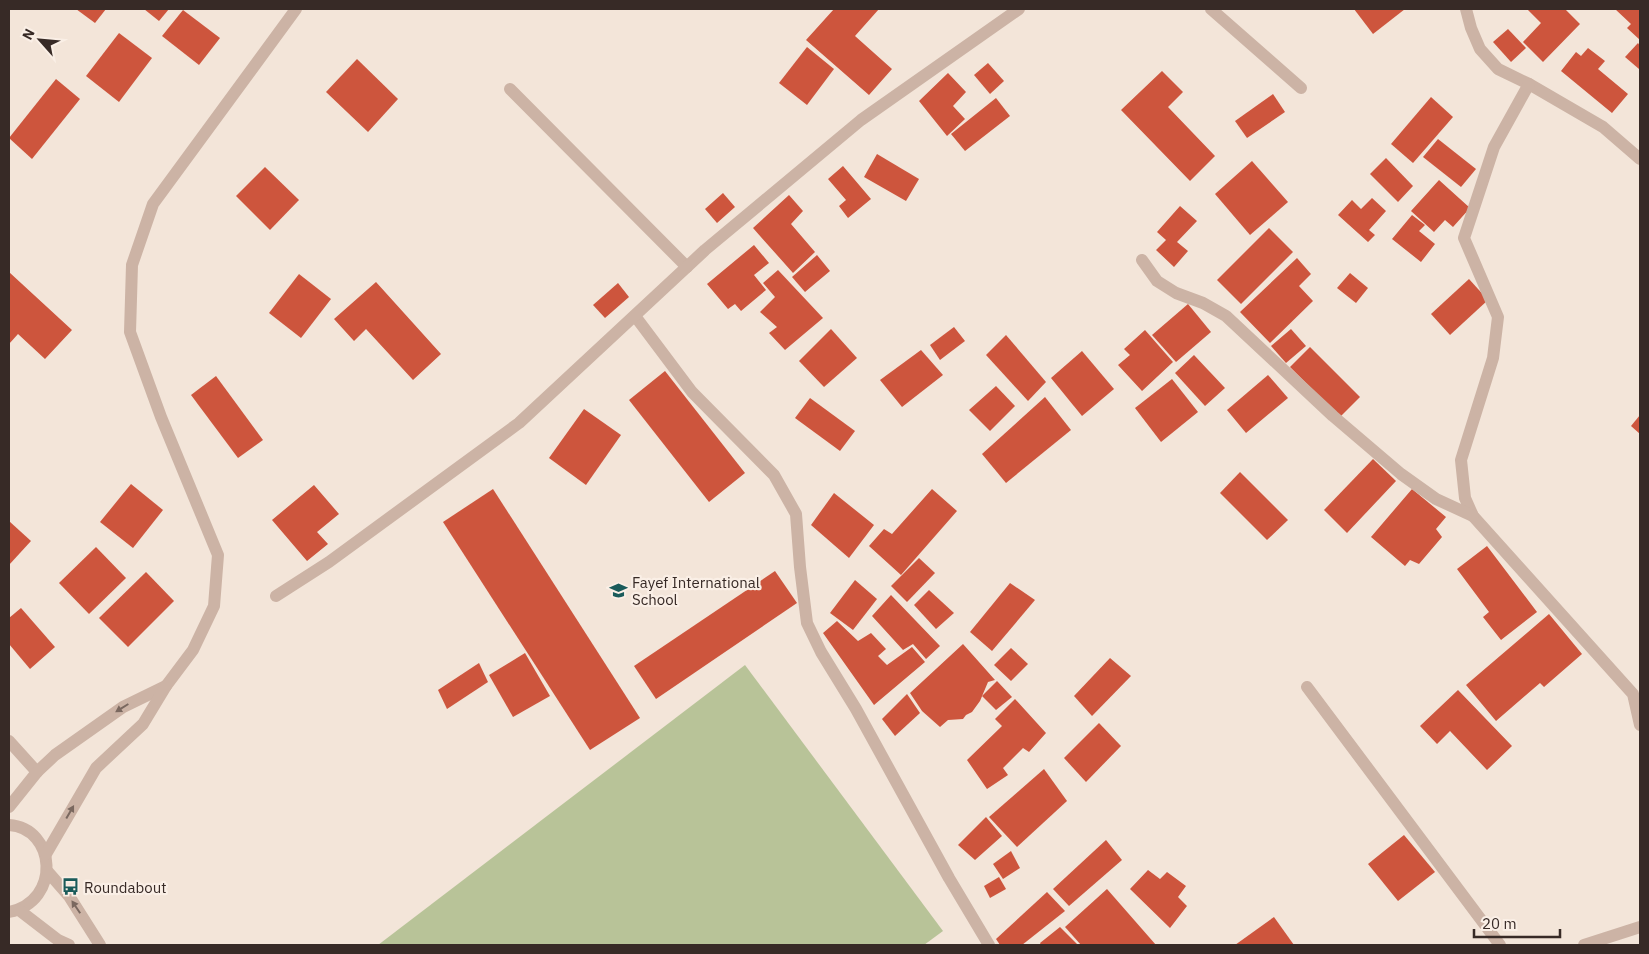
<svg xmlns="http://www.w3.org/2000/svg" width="1649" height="954" font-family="'IBM Plex Sans',sans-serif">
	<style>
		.green { fill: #b8c398 }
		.building { fill: #cd553d }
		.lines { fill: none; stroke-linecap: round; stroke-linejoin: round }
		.minor { stroke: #ccb3a5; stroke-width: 12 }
		.oneway { fill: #7a685f }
		.labels { text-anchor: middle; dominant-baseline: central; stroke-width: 4.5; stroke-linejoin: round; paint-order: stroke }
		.poi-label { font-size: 15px; fill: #372a26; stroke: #faefe6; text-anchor: start }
	</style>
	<rect width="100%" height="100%" fill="#f3e5d9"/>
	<path class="green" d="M745,665L943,931L924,945H378Z"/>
	<g class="building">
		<path d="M76,9H106L95,23Z"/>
		<path d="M144,9H169L159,21Z"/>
		<path d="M834,9H879L855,36L892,69L869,95L806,40Z"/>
		<path d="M1354,9H1405L1373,34Z"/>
		<path d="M1527,9H1565L1580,24L1543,62L1523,42L1541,23Z"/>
		<path d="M1615,9H1640V40L1627,28L1631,24Z"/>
		<path d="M183,10L220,38L199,65L162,36Z"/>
		<path d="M1508,29L1526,48L1511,62L1493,42Z"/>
		<path d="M119,33L152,58L119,102L86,76Z"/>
		<path d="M1638,43L1640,46V68L1639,69L1625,57Z"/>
		<path d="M807,47L834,69L807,105L779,83Z"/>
		<path d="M1588,48L1605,61L1598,69L1628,94L1612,113L1561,71L1576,52L1581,56Z"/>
		<path d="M357,59L398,99L368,132L326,92Z"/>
		<path d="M988,63L1004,81L990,94L974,75Z"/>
		<path d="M1162,71L1183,92L1168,107L1215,156L1190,181L1121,110Z"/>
		<path d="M948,73L966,92L953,106L965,119L947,136L919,101Z"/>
		<path d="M56,79L80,99L32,159L9,138Z"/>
		<path d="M1273,94L1285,112L1247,138L1235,121Z"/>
		<path d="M1431,97L1453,117L1413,163L1391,144Z"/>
		<path d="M996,98L1010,116L965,151L951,134Z"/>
		<path d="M1438,139L1476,169L1461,187L1423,157Z"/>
		<path d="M877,154L919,179L906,201L864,177Z"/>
		<path d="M1386,158L1413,186L1398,202L1370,174Z"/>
		<path d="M1252,161L1288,202L1250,235L1215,194Z"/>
		<path d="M843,166L871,199L848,218L839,206L846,200L828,179Z"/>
		<path d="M265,167L299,200L270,230L236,196Z"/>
		<path d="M1439,180L1470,208L1453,227L1445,220L1434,232L1411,211Z"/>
		<path d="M723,193L735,207L717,223L705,209Z"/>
		<path d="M789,195L803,211L791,224L815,252L793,273L753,228Z"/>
		<path d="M1372,198L1386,211L1369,230L1375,235L1368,242L1338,215L1352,200L1361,209Z"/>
		<path d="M1180,206L1197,221L1177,242L1188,251L1174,267L1156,250L1166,240L1157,232Z"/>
		<path d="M1412,215L1425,225L1419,231L1435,244L1421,262L1392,239Z"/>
		<path d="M1269,228L1293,252L1241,304L1217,280Z"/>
		<path d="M754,245L769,263L754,275L766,290L741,311L735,304L728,309L707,284Z"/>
		<path d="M817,255L830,271L805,292L792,277Z"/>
		<path d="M1297,258L1311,274L1299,286L1313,301L1270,343L1240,312Z"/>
		<path d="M778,270L823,318L785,350L769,333L777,327L760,312L775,297L763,283Z"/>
		<path d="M9,272L72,330L45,359L18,334L9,344Z"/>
		<path d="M1350,273L1368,288L1356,303L1337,288Z"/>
		<path d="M299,274L331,299L301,338L269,313Z"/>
		<path d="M1469,279L1488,300L1450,335L1431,314Z"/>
		<path d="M376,282L441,354L413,380L366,329L354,341L334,319Z"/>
		<path d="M618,283L629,297L605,318L593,305Z"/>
		<path d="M1188,304L1211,332L1176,362L1152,335Z"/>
		<path d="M954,327L965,341L940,360L930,345Z"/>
		<path d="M831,329L857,358L824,387L799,361Z"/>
		<path d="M1291,329L1306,346L1286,363L1271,346Z"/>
		<path d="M1145,330L1173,362L1142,391L1118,365L1130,355L1124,349Z"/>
		<path d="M1006,335L1046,382L1028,401L986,355Z"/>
		<path d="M1310,347L1360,397L1340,417L1290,367Z"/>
		<path d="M921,350L943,375L902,407L880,380Z"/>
		<path d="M1082,351L1114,389L1082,416L1051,378Z"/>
		<path d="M1194,355L1225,388L1205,406L1175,373Z"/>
		<path d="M665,371L745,473L709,502L629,400Z"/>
		<path d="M1268,375L1288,398L1246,433L1227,410Z"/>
		<path d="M216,376L263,440L238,458L191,395Z"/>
		<path d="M1172,379L1198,412L1161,442L1135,408Z"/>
		<path d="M996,386L1015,406L990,431L969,410Z"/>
		<path d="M1045,397L1071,430L1006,483L982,454Z"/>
		<path d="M810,398L855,431L840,451L795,418Z"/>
		<path d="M584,409L621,435L586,485L549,458Z"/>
		<path d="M1640,415V434L1631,426Z"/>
		<path d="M1373,459L1396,481L1347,533L1324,510Z"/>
		<path d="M1240,472L1288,520L1267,540L1220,493Z"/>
		<path d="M131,484L163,510L133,548L100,522Z"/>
		<path d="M314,485L339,514L317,532L328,544L307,561L272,520Z"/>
		<path d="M493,489L640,718L590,750L443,522Z"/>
		<path d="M932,489L957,511L901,575L869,546L884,529L892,534Z"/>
		<path d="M1412,489L1446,517L1436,529L1442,537L1419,564L1410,560L1405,566L1371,537Z"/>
		<path d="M834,493L874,525L849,558L811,525Z"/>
		<path d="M9,521L31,541L9,565Z"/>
		<path d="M1487,546L1537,612L1501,640L1483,617L1489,612L1457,569Z"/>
		<path d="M96,547L126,578L89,614L59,583Z"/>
		<path d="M919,558L935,573L907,602L891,586Z"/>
		<path d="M775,571L797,603L656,699L634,666Z"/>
		<path d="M146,572L174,601L128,647L99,618Z"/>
		<path d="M855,580L877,599L853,630L830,613Z"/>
		<path d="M1010,583L1035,600L992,651L970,632Z"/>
		<path d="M929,590L954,613L936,629L914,605Z"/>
		<path d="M891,595L940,646L926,659L913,644L903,650L872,616Z"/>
		<path d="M21,608L55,647L30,669L9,644V618Z"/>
		<path d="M1549,614L1582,654L1544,687L1540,683L1496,721L1466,685Z"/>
		<path d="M837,621L858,641L871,633L886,649L878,656L887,665L912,647L925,662L874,705L823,633Z"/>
		<path d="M963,644L995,680L988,682L980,701L972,712L966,715L963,719L948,720L940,727L922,711L910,693Z"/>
		<path d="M1011,648L1028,664L1011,681L994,665Z"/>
		<path d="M525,653L550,696L513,717L489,675Z"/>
		<path d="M1110,658L1131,676L1092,716L1074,696Z"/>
		<path d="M479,663L488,682L447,709L438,690Z"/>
		<path d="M997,681L1012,697L996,710L982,696Z"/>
		<path d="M1458,690L1512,746L1487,770L1450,731L1437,744L1420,726Z"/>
		<path d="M907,694L920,713L895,736L882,719Z"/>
		<path d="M1015,699L1046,733L1029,752L1023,748L1003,768L1008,775L987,789L967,760L1002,726L995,719Z"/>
		<path d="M1099,723L1121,746L1086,782L1064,758Z"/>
		<path d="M1044,769L1067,801L1017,847L989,817Z"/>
		<path d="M986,817L1002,836L975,860L958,845Z"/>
		<path d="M1404,835L1435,872L1398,901L1368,864Z"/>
		<path d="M1106,840L1122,860L1069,906L1053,889Z"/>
		<path d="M1011,851L1020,868L1003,879L993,864Z"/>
		<path d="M1148,870L1160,879L1167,872L1186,886L1178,897L1187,906L1170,928L1130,889Z"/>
		<path d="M999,877L1006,889L990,898L984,886Z"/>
		<path d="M1107,889L1156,945H1081L1065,927Z"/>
		<path d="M1047,892L1065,911L1022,945H1000L996,939Z"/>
		<path d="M1274,917L1294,945H1235Z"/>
		<path d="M1060,927L1078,945H1041L1040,943Z"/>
	</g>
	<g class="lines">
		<g class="minor">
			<path d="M1211,9L1301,88"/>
			<path d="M1466,9L1471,28L1480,49L1498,69L1529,84L1603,127L1640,159"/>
			<path d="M1529,84L1494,147L1464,238L1498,317L1493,358L1461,460L1465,498L1473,516L1633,694L1640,725"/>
			<path d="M510,89L687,267"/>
			<path d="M1142,260L1157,281L1176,293L1203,303L1226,316L1333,416L1401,474L1436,499L1473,516"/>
			<path d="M635,316L692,392L774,475L796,514L800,567L807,623L821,652L856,709L949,878L989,945"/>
			<path d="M276,596L329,562L519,423L705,250L861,120L1019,9"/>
			<path d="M1307,687L1500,945"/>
			<path d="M9,741L37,772"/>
			<path d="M9,807L37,772L55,755L123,707L166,686"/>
			<path d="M9,825C56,828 62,901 9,912"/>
			<path d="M46,854L96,768L143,724L166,686L193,650L214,606L218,555L161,417L130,332L132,265L153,204L296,9"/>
			<path d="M48,872L69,896L100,945"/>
			<path d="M19,910L58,940L69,945"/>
			<path d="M1584,945L1640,927"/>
		</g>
	</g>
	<defs><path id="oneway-solid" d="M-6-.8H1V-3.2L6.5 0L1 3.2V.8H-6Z" transform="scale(1.25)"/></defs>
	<g class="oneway">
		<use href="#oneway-solid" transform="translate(122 708) rotate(148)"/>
		<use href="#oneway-solid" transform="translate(70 812) rotate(-60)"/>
		<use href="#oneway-solid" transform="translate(76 907) rotate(-124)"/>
	</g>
	<defs>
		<symbol id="school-bare" viewBox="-9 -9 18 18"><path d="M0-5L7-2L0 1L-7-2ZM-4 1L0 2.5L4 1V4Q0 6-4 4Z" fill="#1a5b5a" stroke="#faefe6" stroke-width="2.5" paint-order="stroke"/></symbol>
		<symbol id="bus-bare" viewBox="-9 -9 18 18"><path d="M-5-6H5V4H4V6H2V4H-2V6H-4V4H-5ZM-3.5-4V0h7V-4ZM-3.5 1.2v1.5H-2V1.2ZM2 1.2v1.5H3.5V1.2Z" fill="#1a5b5a" stroke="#faefe6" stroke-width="2.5" paint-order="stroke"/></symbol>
	</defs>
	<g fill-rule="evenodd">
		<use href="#school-bare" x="606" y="578" width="25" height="25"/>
		<use href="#bus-bare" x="58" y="874" width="25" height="25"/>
	</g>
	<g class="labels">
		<g class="poi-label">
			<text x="632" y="582">Fayef International<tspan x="632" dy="17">School</tspan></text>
			<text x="84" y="887">Roundabout</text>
		</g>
	</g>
	<rect width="1649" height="954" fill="none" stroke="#372a26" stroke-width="20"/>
	<g transform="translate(40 40) rotate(297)" stroke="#faefe6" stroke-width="4" paint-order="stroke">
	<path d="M0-4L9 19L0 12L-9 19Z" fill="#372a26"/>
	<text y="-8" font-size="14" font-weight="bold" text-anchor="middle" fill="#372a26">N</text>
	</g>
	<path d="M1474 929v8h86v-8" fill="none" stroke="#372a26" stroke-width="2.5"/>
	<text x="1482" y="929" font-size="15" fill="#372a26" stroke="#faefe6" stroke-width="4" paint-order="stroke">20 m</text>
</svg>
